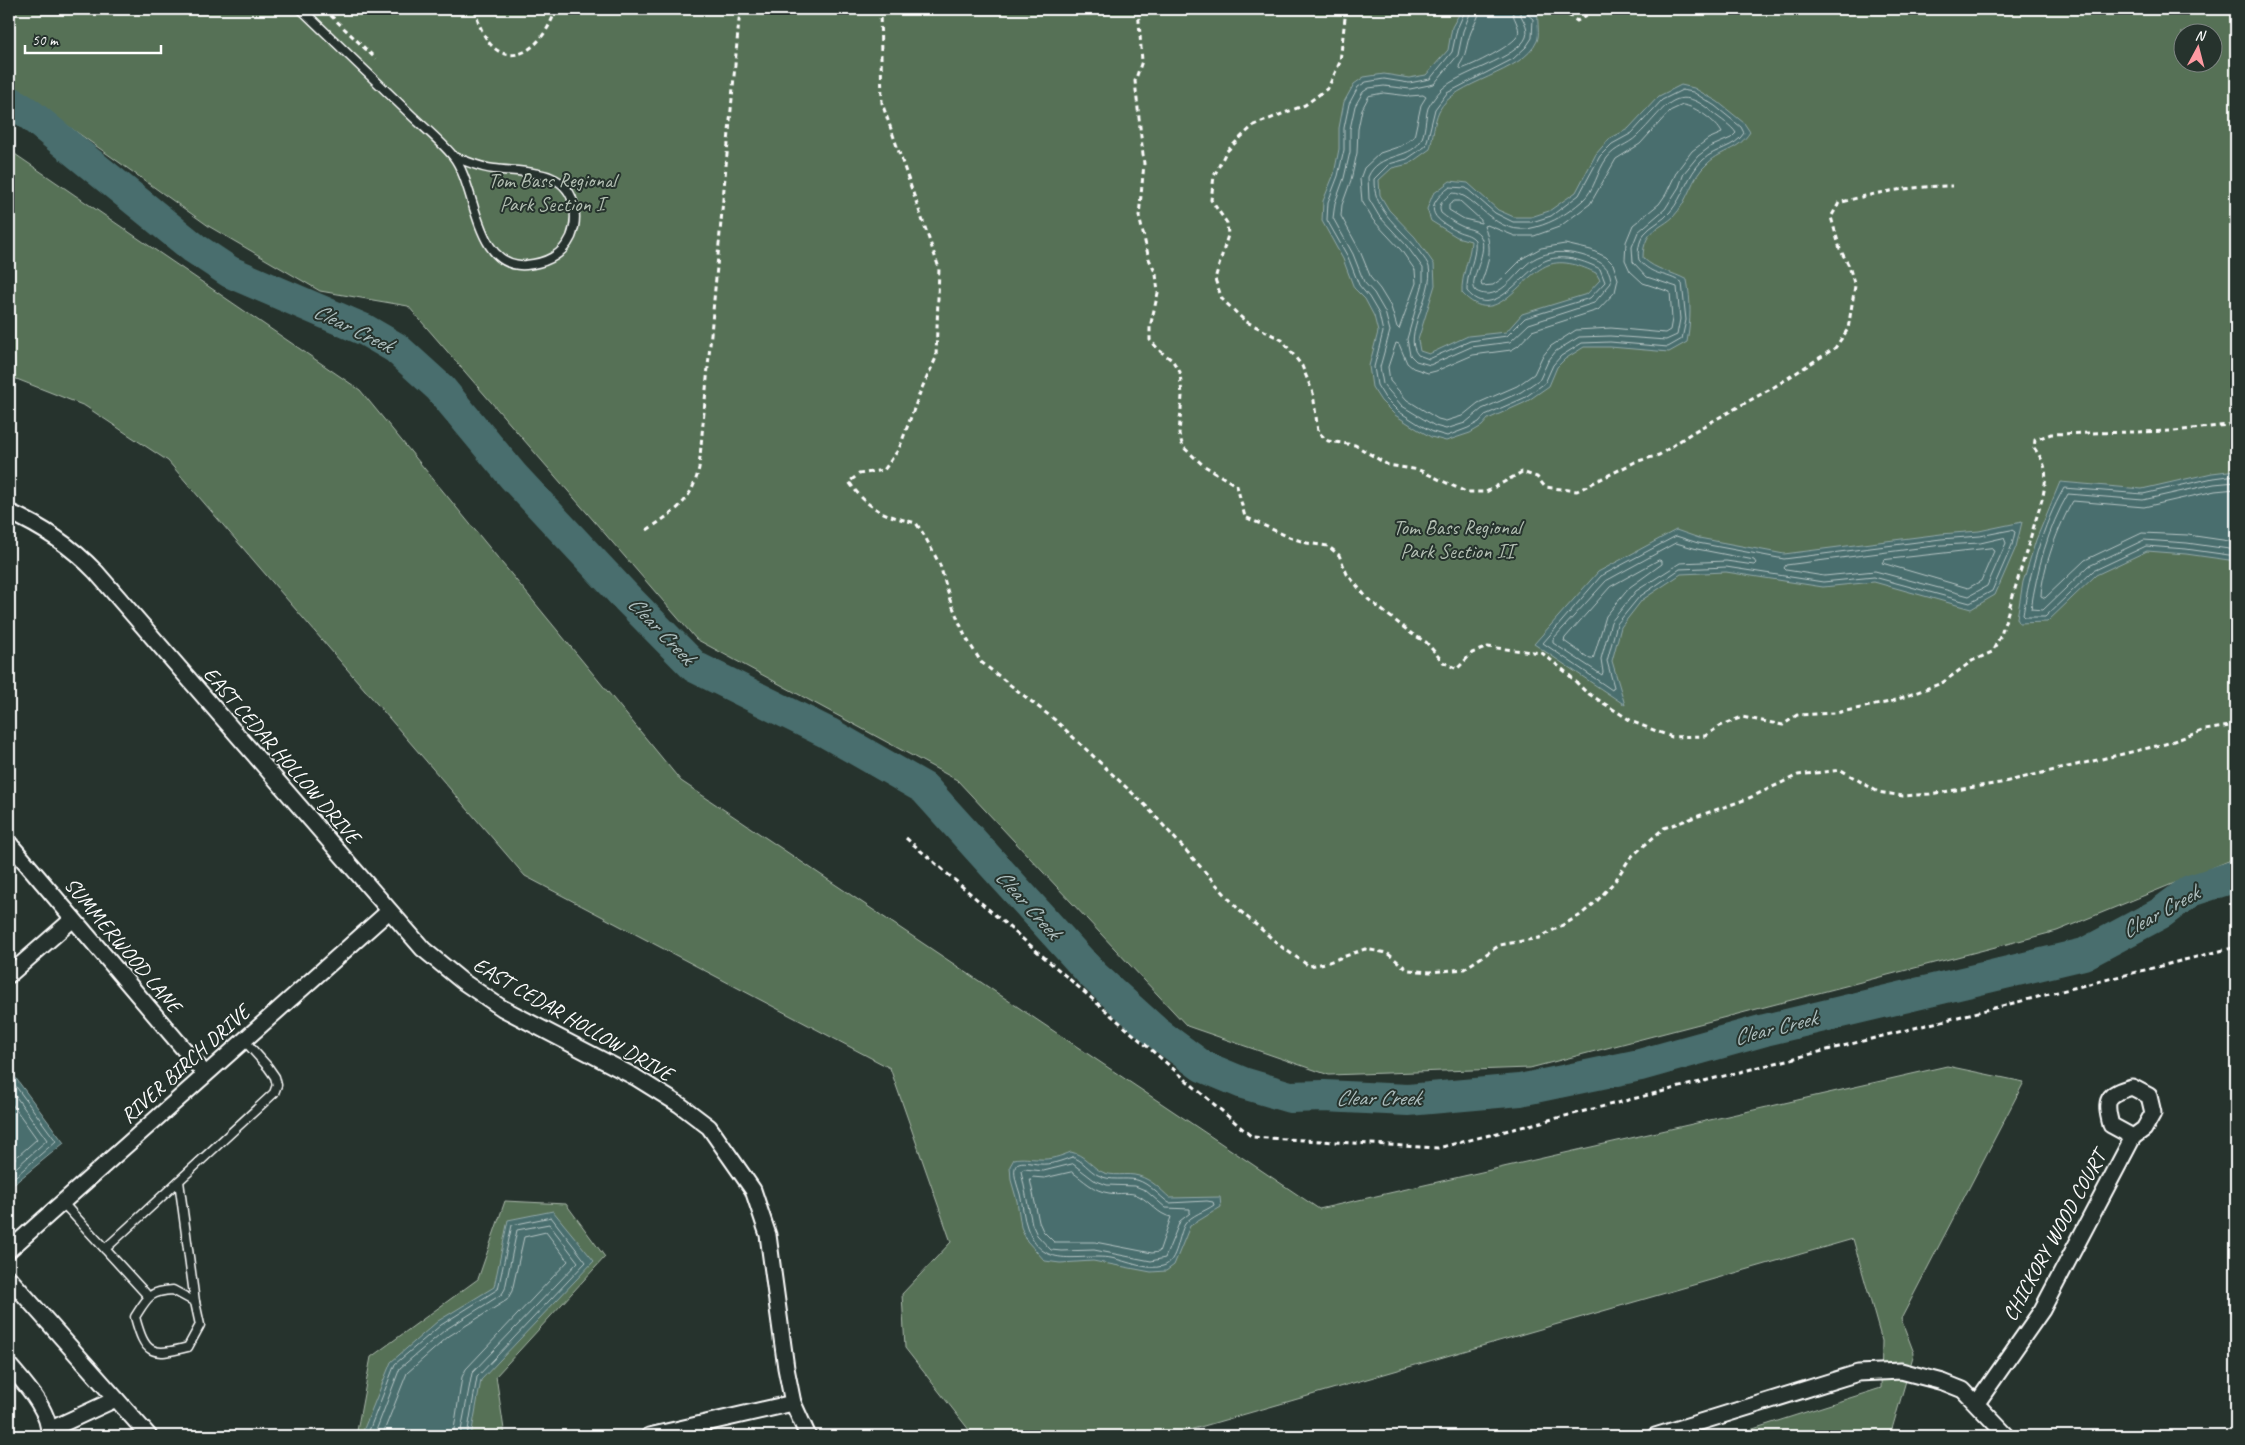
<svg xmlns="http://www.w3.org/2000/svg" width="2245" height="1445" font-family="Caveat,sans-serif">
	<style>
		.green { fill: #567157; stroke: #aab8ab; fill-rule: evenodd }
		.water { fill: #496e6e; stroke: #92a8a8 }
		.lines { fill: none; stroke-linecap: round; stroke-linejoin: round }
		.shore { stroke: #b6c5c5; stroke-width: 1 }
		.river { stroke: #496e6e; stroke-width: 32 }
		.service-casing { stroke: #fff; stroke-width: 11 }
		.minor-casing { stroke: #fff; stroke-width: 19 }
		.path { stroke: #fff; stroke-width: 3; stroke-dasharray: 5 4; stroke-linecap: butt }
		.service { stroke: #26332d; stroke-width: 8 }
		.minor { stroke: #26332d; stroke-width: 15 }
		.labels { text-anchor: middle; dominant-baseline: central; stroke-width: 4; stroke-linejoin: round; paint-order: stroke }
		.park-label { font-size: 21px; fill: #b3bfb3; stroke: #26332d }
		.street-label { font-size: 21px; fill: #fff; stroke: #26332d }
		.water-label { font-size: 22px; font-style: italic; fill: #adbebe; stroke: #26332d }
	</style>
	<rect width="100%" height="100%" fill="#26332d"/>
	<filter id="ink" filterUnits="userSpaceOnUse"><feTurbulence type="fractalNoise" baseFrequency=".02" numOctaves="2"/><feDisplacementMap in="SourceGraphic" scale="10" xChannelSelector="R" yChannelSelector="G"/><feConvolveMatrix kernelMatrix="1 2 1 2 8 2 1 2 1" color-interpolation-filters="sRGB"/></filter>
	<g filter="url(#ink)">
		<g class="green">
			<path d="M9,9H2236V858L2057,931L1530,1068L1329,1075L1187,1026L957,780L696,639L408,306L320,291L210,227L9,84ZM2182,32H2212V62H2182Z"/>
			<path d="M9,150L360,390L681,781L1319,1209L1947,1066L2024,1082L1901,1319L1914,1353L1890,1436H1731L1881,1388L1882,1341L1853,1239L1169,1436L973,1435L905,1348L902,1294L951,1242L890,1068L525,876L168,461L85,406L9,376Z"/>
			<path d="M505,1201L566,1204L605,1257L496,1376L505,1436H356L371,1357L478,1279Z"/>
		</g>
		<g class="water">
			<path d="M1462,9H1525L1538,14C1537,22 1540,34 1537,41C1523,74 1454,80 1439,111C1434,122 1433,137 1430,149L1409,164L1392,168L1379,180L1380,195L1389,210L1415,237L1434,264L1435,285L1418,340L1420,351L1429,354L1468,336L1506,332L1522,314L1587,294L1600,280L1596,273C1582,266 1563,259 1548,265C1518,277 1497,331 1462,293C1461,275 1470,259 1471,241L1457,237L1431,221L1427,209L1433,194L1450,181L1468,183L1498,210L1514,217H1531L1549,211L1576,192L1596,154L1609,139L1628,129L1659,96L1681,85L1694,88L1718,102L1744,123L1750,132C1738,151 1723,149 1708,163C1690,178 1689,201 1673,217C1665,225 1652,229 1647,239C1644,245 1643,251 1643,258C1657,271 1671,271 1687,280C1691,301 1691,320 1687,342L1669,352L1610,347H1584L1565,359L1557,367L1549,386L1526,402L1488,419L1482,426L1470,433L1446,441L1431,437L1417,429L1395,415L1381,401L1372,387L1369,366L1378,332L1374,316L1365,299L1354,288L1343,259L1322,221L1323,201L1334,174L1339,149V128L1344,102L1354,84L1364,77L1384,74L1409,78L1426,75L1448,50L1452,27Z"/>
			<path d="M2236,470V561L2186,554L2147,551L2096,575L2047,622L2019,623L2017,618L2023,582L2036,540L2060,482L2142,489L2212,473Z"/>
			<path d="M2022,522L2016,547L1995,595L1971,609L1874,582L1823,587L1726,572L1681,574L1642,600L1621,627L1612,661L1625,705L1534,644L1598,572L1676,530L1699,538L1784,554L1941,534L1979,531Z"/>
			<path d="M9,1069L64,1143L9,1188Z"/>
			<path d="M1071,1152C1084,1155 1089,1164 1100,1171C1113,1178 1126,1172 1139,1176C1152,1180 1160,1189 1170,1198L1220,1197L1221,1207L1190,1226L1174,1265L1166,1271L1151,1272L1093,1261L1060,1263L1045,1261L1027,1241L1021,1227L1017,1201L1011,1180L1010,1166L1014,1159C1023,1157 1030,1159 1039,1159C1050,1160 1061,1156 1071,1152Z"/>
			<path d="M553,1211L594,1261L481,1380L471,1436H361L391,1362L438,1321L494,1287L508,1220Z"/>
		</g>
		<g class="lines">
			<g class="shore">
				<path d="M1466,9L1457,29L1452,52L1430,79L1409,83L1384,79L1366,82L1358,87L1349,104L1344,128V150L1338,176L1328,202L1327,220L1348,257L1359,285L1369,297L1379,314L1383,332L1374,367L1377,385L1385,398L1398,411L1420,425L1433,432L1447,436L1468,428L1479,422L1485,415L1524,398L1545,383L1553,365L1561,356L1582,343L1610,342L1668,347L1682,339L1686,320L1682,283C1666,272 1653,277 1639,260C1637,252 1639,241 1644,234C1651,225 1663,221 1670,212C1684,196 1687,175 1703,160C1715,148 1735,148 1744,133L1741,127L1715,106L1693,92L1682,90L1662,100L1632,133L1612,144L1600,156L1579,195L1551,216L1532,222H1513L1495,213L1466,188L1450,187C1424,206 1430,218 1457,231C1463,234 1470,234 1475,240C1477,258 1466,273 1467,291C1494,324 1523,269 1547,260C1564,254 1585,261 1600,269L1605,282L1590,298L1525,318L1507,336L1470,341L1429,359L1418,355C1401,336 1435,293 1429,267C1428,263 1424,258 1421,254C1403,228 1373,213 1374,179L1389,164L1407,159L1426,146L1435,109L1447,93L1513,59L1526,47L1532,38L1533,19L1527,14L1525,9"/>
				<path d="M1472,9L1463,31L1458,55L1434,84L1410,89L1384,86L1369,88L1363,92L1355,106L1350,129V152L1344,178L1335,203L1333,218L1353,254L1364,282L1374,293L1385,312L1390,331L1380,367L1383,384L1402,406L1435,426L1446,429L1465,423L1482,409L1521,392L1540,379L1548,361L1556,351L1579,337L1610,336L1666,340L1677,335L1680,319L1677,287L1647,277L1633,262L1632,247L1638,232L1665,209L1679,187L1684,173L1698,156L1710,147L1731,138L1736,133C1732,126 1720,119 1713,113C1675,79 1664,111 1637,136C1628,145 1615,147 1607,158C1597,171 1595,190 1582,201C1568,213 1554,222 1536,227C1494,240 1476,192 1452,193C1445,199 1437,203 1441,213C1447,218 1454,223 1461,226C1467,229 1475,229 1479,234C1492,250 1466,281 1476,291C1483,295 1490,295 1498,291C1509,285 1516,274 1526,265C1544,248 1573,250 1595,260C1605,264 1611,271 1611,283L1594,303L1529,324L1510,342L1471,347L1430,365L1416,361L1410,355L1407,339L1423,283V268L1406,245L1379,216L1369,199L1368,177C1379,152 1408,160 1420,142C1426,133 1425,118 1428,108C1431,102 1437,94 1442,89C1458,73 1518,58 1526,37C1530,25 1520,19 1519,9"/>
				<path d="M1480,9C1479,18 1474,24 1471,32C1466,44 1467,55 1459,66L1461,69C1472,66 1514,45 1518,35C1521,26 1512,18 1512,9"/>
				<path d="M1384,93L1409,96L1423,95L1426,97L1421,105L1414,137L1401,146L1380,153L1364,168L1360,179L1362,201L1373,220L1401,250L1415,270L1416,283L1399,329L1397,327L1391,307L1380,289L1371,278L1360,251L1341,216L1342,205L1351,180L1357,153L1358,129L1362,109L1369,96Z"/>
				<path d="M1683,105C1695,106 1717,122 1722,133L1708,139L1692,151L1677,171L1666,194L1659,204L1633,225L1626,242L1625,260L1630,271L1643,283L1670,292L1672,319L1670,330L1665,333L1611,328L1576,330L1551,346L1542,357L1534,374L1517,386L1478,403L1462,416L1446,421L1438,419L1407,400L1390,381L1388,367L1396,343L1399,344L1407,363L1413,368L1428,373L1436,371L1473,355L1511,350L1518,346L1532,331L1598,310L1615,292L1618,279L1613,264L1606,257L1591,250L1565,244L1541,248L1523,258L1503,278L1493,285L1482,286L1481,283C1489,262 1493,248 1484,226L1487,225L1515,236H1534L1559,227L1590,204L1616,159L1640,144L1670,111Z"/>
				<path d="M1455,201H1460L1481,220V223L1464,219L1449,210V205Z"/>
				<path d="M2236,475L2213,478L2143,494L2064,488C2042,526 2030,572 2023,615L2025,617H2045L2093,571L2146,546L2186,549L2236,556"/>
				<path d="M2236,482L2214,484L2143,500L2068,494C2048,528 2037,570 2031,609L2043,610L2089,566L2144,540L2187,543L2236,550"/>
				<path d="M2236,489L2215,491L2144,507L2073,501C2059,524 2042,570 2041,596L2045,598L2085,560L2142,533L2188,535L2236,542"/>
				<path d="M2012,530L2015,532L2012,545L1992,591L1970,603L1874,577L1823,582L1726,567L1680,569L1639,597L1617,624L1607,661L1614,687L1612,690L1543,643L1601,576L1676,536L1698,543L1784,559L1941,539L1980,536Z"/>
				<path d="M2004,538L2006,543L1987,586L1969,596L1875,571L1824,576L1786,570L1784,568L1786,565L1942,545L1980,543Z"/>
				<path d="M1676,543L1697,549L1754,560L1756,563L1754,565L1726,561L1680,563L1636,591L1611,622L1601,659L1603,672L1602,675L1553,643V639L1606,581Z"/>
				<path d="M1992,548L1994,551L1981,581L1968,588L1882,563L1884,560Z"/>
				<path d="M1659,560L1662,561V564L1630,587L1606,616L1593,659H1590L1564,641L1565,638L1610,587Z"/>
				<path d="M9,1077L56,1141L9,1182"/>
				<path d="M9,1087L47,1140L9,1174"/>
				<path d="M9,1100L37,1139L9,1164"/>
				<path d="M1072,1157C1083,1160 1088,1170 1098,1175C1111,1182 1124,1177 1137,1180C1150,1184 1158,1195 1169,1203L1207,1201L1213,1202L1214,1205C1206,1211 1191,1215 1185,1224C1178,1235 1178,1262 1163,1266C1147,1271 1127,1261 1111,1258C1076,1253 1042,1271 1027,1227C1023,1217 1023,1205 1020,1194C1018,1187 1011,1170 1017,1164C1022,1160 1033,1164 1039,1164C1051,1165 1061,1161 1072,1157Z"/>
				<path d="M1073,1164L1094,1180L1107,1185L1135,1186L1145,1190L1166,1208L1190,1209V1213L1180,1221L1165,1258L1151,1261L1094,1250L1061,1251L1051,1250L1037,1235L1032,1224L1021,1171L1024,1169L1043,1171Z"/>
				<path d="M1072,1172C1084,1180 1093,1191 1109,1193C1119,1195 1130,1191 1139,1196C1152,1203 1157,1214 1171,1217L1159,1252L1152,1253L1095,1242H1054L1043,1231L1039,1222L1030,1179L1032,1177L1044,1178Z"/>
				<path d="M367,1436L395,1364L441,1325L498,1289L512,1225L551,1217L586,1262L477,1377L467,1436"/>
				<path d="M374,1436L400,1368L445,1330L502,1294L505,1289L517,1230L549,1224L578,1262L472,1373L460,1436"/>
				<path d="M382,1436L407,1373L449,1336L507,1300L512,1291L524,1237L546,1232L568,1261L466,1369L462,1377L453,1436"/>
			</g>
			<path class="river" d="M9,101L28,113L194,248L230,272L365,330L396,348L440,388L513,476L624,595L695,667L828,733L924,788L1093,975L1156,1032L1202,1066L1243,1083L1290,1097L1324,1096L1408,1100L1520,1090L1640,1065L1765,1030L2084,954L2161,913L2190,891L2236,876"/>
			<defs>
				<g id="service">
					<path d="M301,9C336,43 372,77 407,111C422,126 440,140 453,156C477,186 474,269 526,265C546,263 562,256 571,237C575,227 576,218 574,207C568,168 524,173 494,169C480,168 467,161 454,157"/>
					<path d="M179,1181L195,1302"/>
					<path d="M62,1202L148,1296"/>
					<path d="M105,1249L274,1093L277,1085L275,1077L268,1067L244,1040"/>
					<path d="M173,1290L195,1302L200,1325L188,1347C151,1357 145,1354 135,1317C147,1298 149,1291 173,1290Z"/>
				</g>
				<g id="minor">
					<path d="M9,512C43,527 70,545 96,572L423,949L462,981L502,1008L635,1077L680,1105L709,1127L753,1190L768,1235L786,1368L793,1403L808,1436"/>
					<path d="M9,843L205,1074"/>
					<path d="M9,975L73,919"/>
					<path d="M2132,1087L2149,1096L2153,1113L2144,1129L2133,1137L2111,1125C2104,1099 2107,1094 2132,1087Z"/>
					<path d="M9,1250L389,911"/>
					<path d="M9,1278L149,1436"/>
					<path d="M9,1365C24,1383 51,1411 49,1436"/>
					<path d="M1977,1403L2042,1310L2133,1137"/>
					<path d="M49,1430L116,1399"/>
					<path d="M649,1436L793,1403"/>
					<path d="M1655,1436L1858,1373L1901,1371L1943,1382L1963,1390L2007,1436"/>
				</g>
			</defs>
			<use href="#service" class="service-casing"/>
			<use href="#minor" class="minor-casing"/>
			<g class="path">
				<path d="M324,9L376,59"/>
				<path d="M475,9C489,75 537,65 556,9"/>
				<path d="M880,9L882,103L939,268L936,358L921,390L899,449L884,470L859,474L849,482C869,510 883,515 916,523L924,535L940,565L950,600L965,636L981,662L1055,720L1146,806L1240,911L1283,948L1309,966L1326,963L1365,949L1387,953L1408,970L1430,972L1464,969L1500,945L1539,938L1579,916L1596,902L1615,881L1630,858L1664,828L1747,799L1798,775L1841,770L1878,792L1903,796L1930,794L2000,783L2165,744L2205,730L2236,725"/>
				<path d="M1138,9L1142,61L1135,81L1144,164L1139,216L1149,259L1156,274L1158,293L1150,327V340L1160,351L1172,360L1180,372L1182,396L1179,434L1183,447L1203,465L1237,486L1245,517L1289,537L1307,543L1328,546L1339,555L1347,574L1368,599L1412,634L1426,642L1443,662L1457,669L1472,653L1488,647L1542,653L1567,673L1586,692L1633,722L1672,737L1705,736L1720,726L1742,717L1783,725L1797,715L1836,713L1890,702L1942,683L1972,661L1992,652L2001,635L2043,496C2047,474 2048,466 2034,448L2035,440L2051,434L2174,431L2236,424"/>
				<path d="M1346,9L1340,62L1328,88L1305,105L1254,125L1240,138L1226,152L1214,176L1211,200L1227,223L1228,235L1215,279L1222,299L1245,321L1282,340L1302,366L1313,393L1318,432L1328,441L1355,445L1388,465L1419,470L1466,492H1486L1522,472L1537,477L1545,487L1577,491L1635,462L1659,455L1693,432L1774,387L1835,348L1848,329L1855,286L1849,266L1840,249L1831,217L1839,203C1876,192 1913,186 1952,186"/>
				<path d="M1560,9L1577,21L1587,15L1591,9"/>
				<path d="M647,530C675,511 691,503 699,468L740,9"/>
				<path d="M906,838L1252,1137L1438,1148L2236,947"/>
			</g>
			<use href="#service" class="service"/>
			<use href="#minor" class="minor"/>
		</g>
	</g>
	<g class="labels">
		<g class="park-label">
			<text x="552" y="180">Tom Bass Regional<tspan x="552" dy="24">Park Section I</tspan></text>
			<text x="1457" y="527">Tom Bass Regional<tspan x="1457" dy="24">Park Section II</tspan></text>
		</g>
		<g class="street-label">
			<text transform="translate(282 755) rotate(49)">EAST CEDAR HOLLOW DRIVE</text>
			<text transform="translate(123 945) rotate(50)">SUMMERWOOD LANE</text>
			<text transform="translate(573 1019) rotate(30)">EAST CEDAR HOLLOW DRIVE</text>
			<text transform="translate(185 1064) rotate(-42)">RIVER BIRCH DRIVE</text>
			<text transform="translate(2054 1236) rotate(-61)">CHICKORY WOOD COURT</text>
		</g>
		<g class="water-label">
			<text transform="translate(353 328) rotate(26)">Clear Creek</text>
			<text transform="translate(661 630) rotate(46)">Clear Creek</text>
			<text transform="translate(1028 904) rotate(48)">Clear Creek</text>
			<text transform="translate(2160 912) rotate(-29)">Clear Creek</text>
			<text transform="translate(1775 1028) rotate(-14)">Clear Creek</text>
			<text x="1378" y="1098">Clear Creek</text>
		</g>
	</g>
	<rect width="2245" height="1445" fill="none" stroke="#26332d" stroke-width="30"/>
	<rect x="15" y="15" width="2215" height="1415" fill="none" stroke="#fff" stroke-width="2" filter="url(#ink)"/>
	<g transform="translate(2198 48) rotate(7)"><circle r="24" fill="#26332d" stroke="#7d8581"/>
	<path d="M0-4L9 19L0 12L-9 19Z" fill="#ff9aa2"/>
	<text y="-8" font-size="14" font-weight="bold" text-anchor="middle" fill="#ffffff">N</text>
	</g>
	<path d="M25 45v8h136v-8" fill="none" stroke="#ffffff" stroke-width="2.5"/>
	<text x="32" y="45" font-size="15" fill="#ffffff" stroke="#26332d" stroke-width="4" paint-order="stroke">50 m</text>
</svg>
